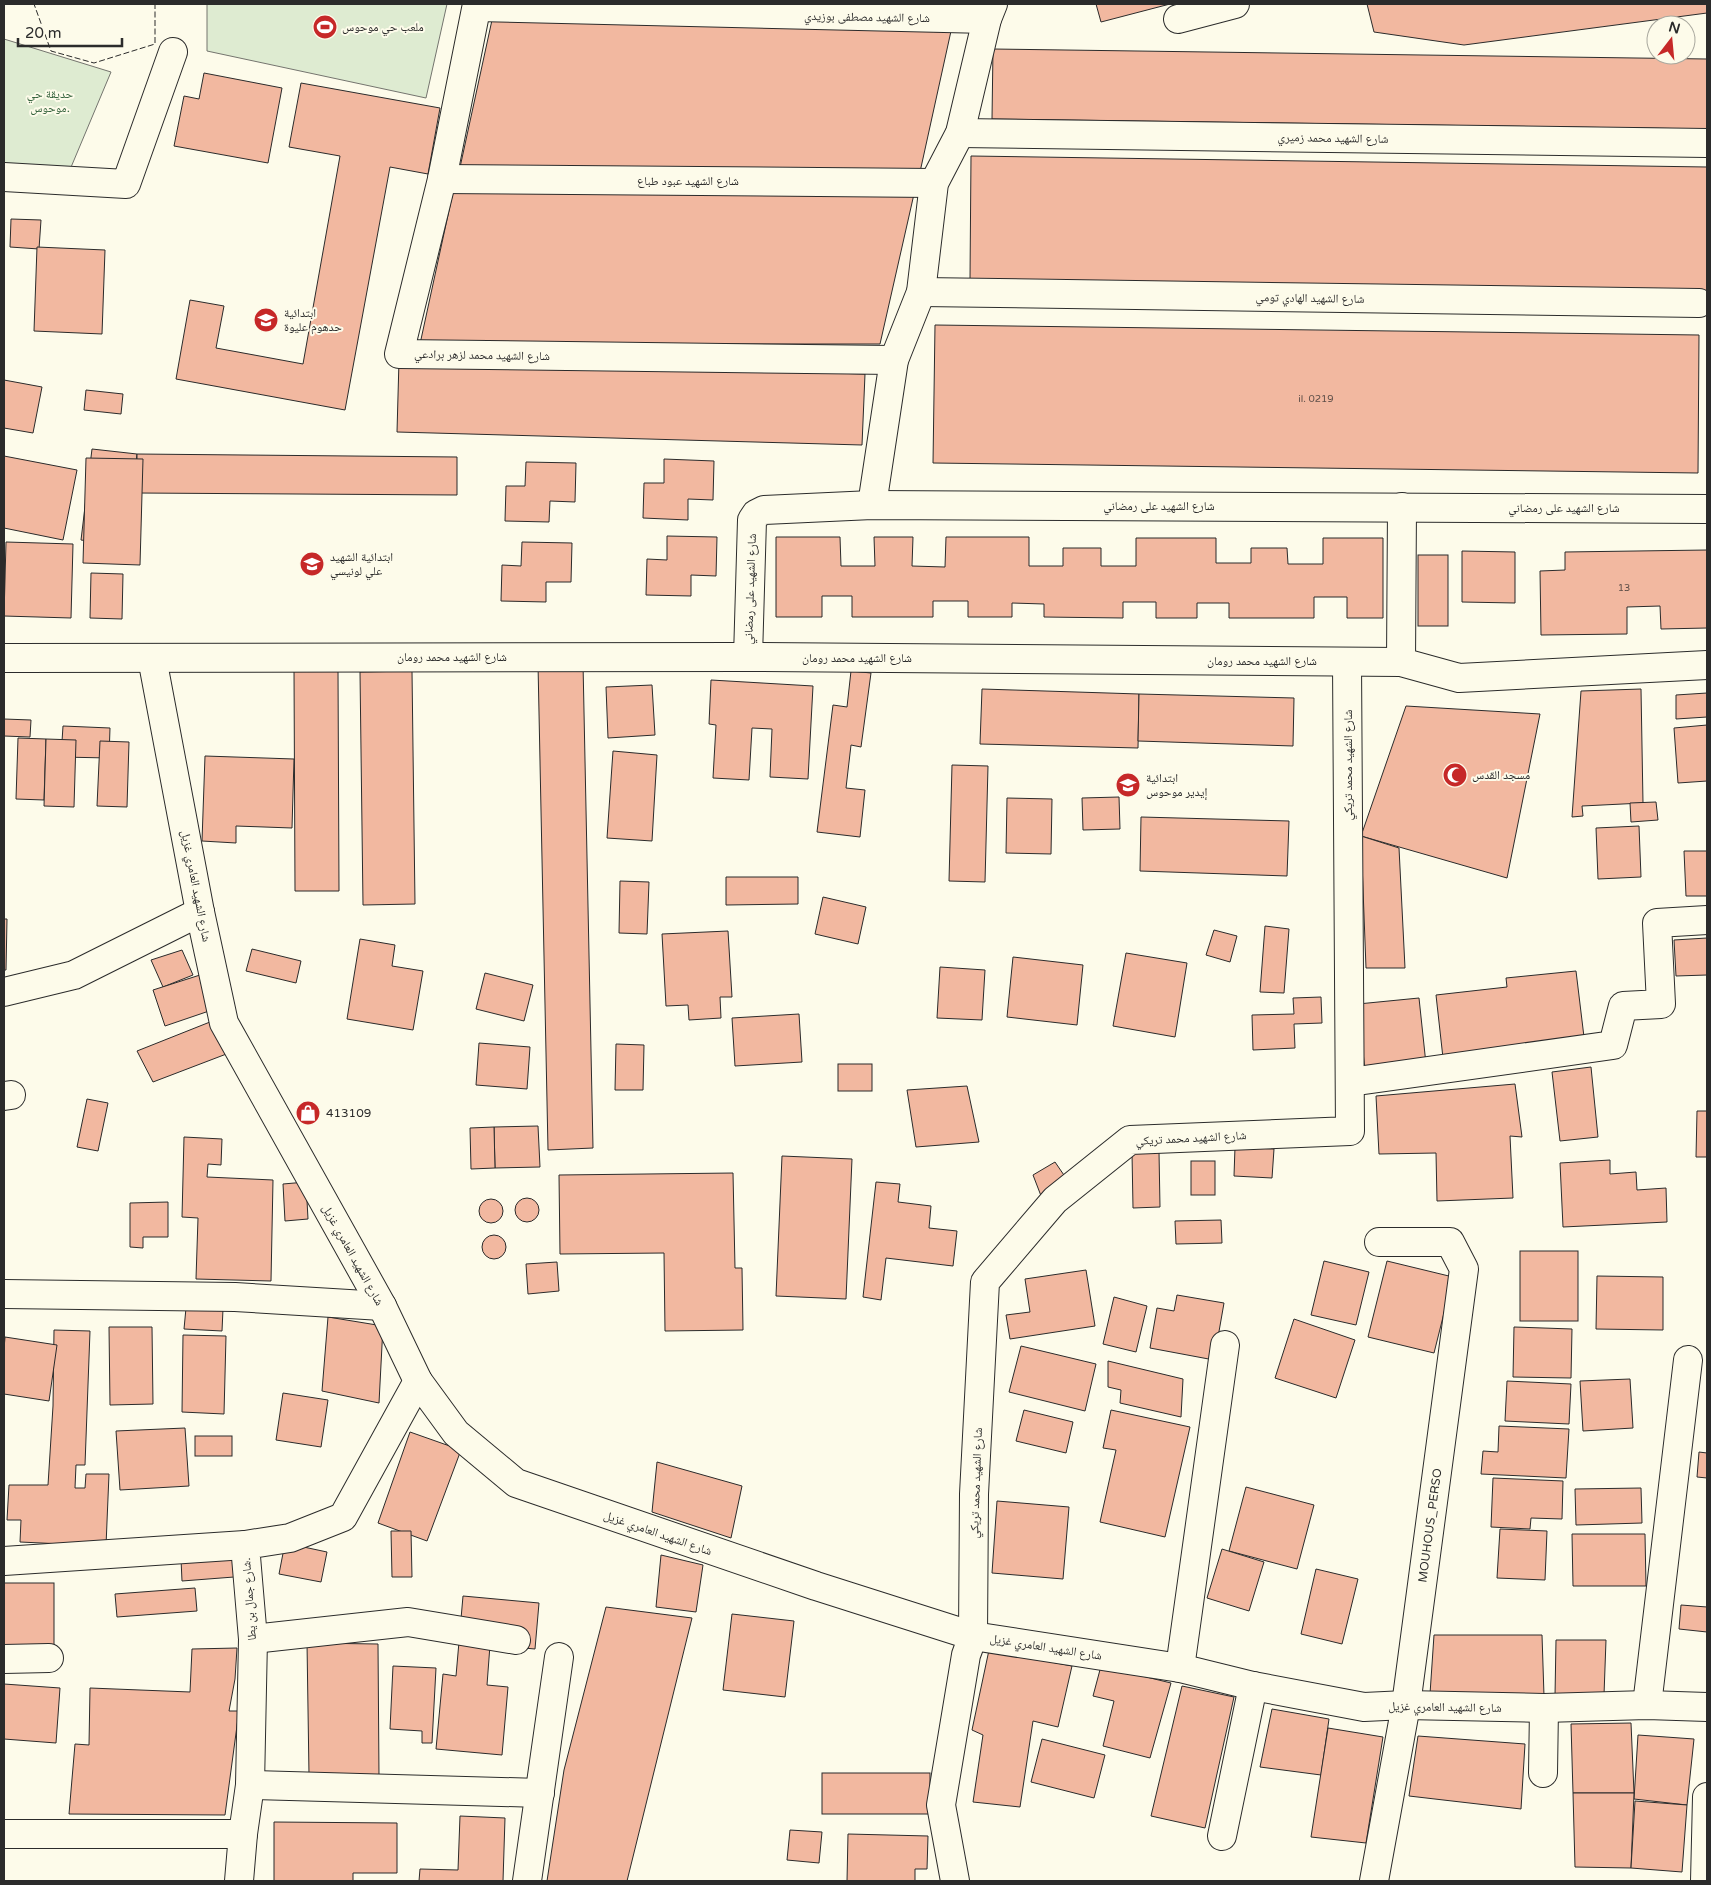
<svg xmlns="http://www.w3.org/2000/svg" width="1711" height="1885" font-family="'Varela Round','Noto Naskh Arabic',sans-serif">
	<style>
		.green { fill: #deebd1; stroke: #74746e }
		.building { fill: #f2b8a0; stroke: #2b2b2b }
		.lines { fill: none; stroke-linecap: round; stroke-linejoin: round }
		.minor-casing { stroke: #2b2b2b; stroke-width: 30 }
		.minor { stroke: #fdfbea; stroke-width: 28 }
		.fence { stroke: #2b2b2b; stroke-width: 1; stroke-dasharray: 6 2.5; stroke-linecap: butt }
		.labels { text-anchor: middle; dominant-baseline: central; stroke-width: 4; stroke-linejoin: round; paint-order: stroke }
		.number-label { font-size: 10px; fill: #5d4e48 }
		.street-label { font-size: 12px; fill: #2b2b2b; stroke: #fdfbea }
		.poi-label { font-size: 12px; fill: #2b2b2b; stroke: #fdfbea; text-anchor: start }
		.park-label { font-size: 12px; fill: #34623c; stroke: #fdfbea }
	</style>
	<rect width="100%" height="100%" fill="#fdfbea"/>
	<g class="green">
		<path d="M207,4H447L426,98L207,51Z"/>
		<path d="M4,39L111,72L69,172L4,168Z"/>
	</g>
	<g class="building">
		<path d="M1096,4H1170L1101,22Z"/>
		<path d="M1367,4H1707V13L1464,45L1374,32Z"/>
		<path d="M492,20L953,22L920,172H459Z"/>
		<path d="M993,49L1707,59V129L992,119Z"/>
		<path d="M204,73L282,88L268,163L174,146L184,96L199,99Z"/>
		<path d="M301,83L440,108L428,174L390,167L345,410L176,379L190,300L224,306L216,348L303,364L340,156L289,147Z"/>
		<path d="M971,156L1707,167V291L970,280Z"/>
		<path d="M453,192L914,194L880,344H420Z"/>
		<path d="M11,219L41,220L39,249L10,247Z"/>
		<path d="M37,247L105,250L102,334L34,331Z"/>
		<path d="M935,325L1699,335L1698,473L933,463Z"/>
		<path d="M399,360L865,374L862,445L397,432Z"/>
		<path d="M4,380L42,387L33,433L4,428Z"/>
		<path d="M86,390L123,394L121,414L84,410Z"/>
		<path d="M92,449L137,454L126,546L81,540Z"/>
		<path d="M137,454L457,457V495L137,493Z"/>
		<path d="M4,456L77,470L63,540L4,528Z"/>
		<path d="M86,458L143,459L140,565L83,563Z"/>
		<path d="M664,459L714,461L713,500L688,499V520L643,518L644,483H664Z"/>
		<path d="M526,462L576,463L575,502L550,501L549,522L505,521L506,486H525Z"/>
		<path d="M667,536L717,537L716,576L691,575V596L646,595L647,559L667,560Z"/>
		<path d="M776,537H840L841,566H875L874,537H913L912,566L945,567L946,537H1029V566H1063V548H1101V566H1136V538H1216V563H1251V548H1287L1288,564H1323V538H1383V618H1347V597H1314V618H1229V603H1197V618H1156V602H1123V618L1044,617V604L1012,603V617H968V601H933V617H852V596H822V617H776Z"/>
		<path d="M6,542L73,544L71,618L4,616Z"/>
		<path d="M522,542L572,543L571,582H546V602L501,601L502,565L521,566Z"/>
		<path d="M1707,550V628L1661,629L1660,606L1627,607V634L1541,635L1540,571L1565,570V552Z"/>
		<path d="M1462,551L1515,552V603L1462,602Z"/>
		<rect x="1418" y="555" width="30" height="71"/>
		<path d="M91,573L123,574L122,619L90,618Z"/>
		<path d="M583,663L593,1148L548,1150L538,664Z"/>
		<path d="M294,669H338L339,891H295Z"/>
		<path d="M412,671L415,904L363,905L360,672Z"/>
		<path d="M851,671L871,673L861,747L851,745L846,788L865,790L860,837L817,832L833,705L847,707Z"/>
		<path d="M711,680L813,686L808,779L770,777L772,729L752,728L749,780L713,778L716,725L709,724Z"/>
		<path d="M652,685L655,735L608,738L606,687Z"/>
		<path d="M982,689L1139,694L1138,748L980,744Z"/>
		<path d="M1641,689L1643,803L1582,806L1583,816L1572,817L1581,691Z"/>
		<path d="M1707,693V717L1676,719V695Z"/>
		<path d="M1139,694L1294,698L1293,746L1138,741Z"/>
		<path d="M1406,706L1540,714L1507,878L1361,836Z"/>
		<path d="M4,719L31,720L30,737L4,736Z"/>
		<path d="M1707,725V781L1678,783L1674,728Z"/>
		<path d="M63,726L110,728L109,758L61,757Z"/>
		<path d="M18,738L46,739L44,800L16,799Z"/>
		<path d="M46,739L76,740L74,807L44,806Z"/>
		<path d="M100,741L129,742L127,807L97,806Z"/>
		<path d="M613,751L657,755L652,841L607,838Z"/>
		<path d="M205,756L294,759L292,828L236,826V843L202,841Z"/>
		<path d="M952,765L988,766L985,882L949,881Z"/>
		<path d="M1119,797L1120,829L1083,830L1082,798Z"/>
		<path d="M1007,798L1052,799L1051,854L1006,853Z"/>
		<path d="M1656,802L1658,820L1631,822L1630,803Z"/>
		<path d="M1141,817L1289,821L1287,876L1140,871Z"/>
		<path d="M1639,826L1641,877L1598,879L1596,828Z"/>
		<path d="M1361,836L1399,848L1405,968H1366Z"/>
		<path d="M1684,851H1707V896H1686Z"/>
		<path d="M726,877H798V904L726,905Z"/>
		<path d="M620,881L649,882L647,934L619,933Z"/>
		<path d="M823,897L866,907L858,944L815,934Z"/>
		<path d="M4,919H7L6,970H4Z"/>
		<path d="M1265,926L1289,929L1284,993L1260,992Z"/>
		<path d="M1214,930L1237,936L1230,962L1206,955Z"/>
		<path d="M728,931L732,997H720L721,1018L689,1020L688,1005L666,1006L662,934Z"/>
		<path d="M1707,938V975L1676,976L1674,940Z"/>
		<path d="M360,939L395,945L392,966L423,971L413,1030L347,1019Z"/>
		<path d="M252,949L301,961L296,983L246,971Z"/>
		<path d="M182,950L193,975L163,987L151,960Z"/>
		<path d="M1126,953L1187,963L1175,1037L1113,1026Z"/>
		<path d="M1013,957L1083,965L1077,1025L1007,1017Z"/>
		<path d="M940,967L985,970L982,1020L937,1018Z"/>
		<path d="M1576,971L1584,1037L1443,1058L1436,995L1507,987L1506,978Z"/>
		<path d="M485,973L533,985L524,1021L476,1009Z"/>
		<path d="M200,975L212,1010L165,1026L153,990Z"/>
		<path d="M1321,997L1322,1023L1294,1024L1295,1048L1253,1050L1252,1015L1294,1014L1293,998Z"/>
		<path d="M1419,998L1426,1064L1365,1071L1358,1004Z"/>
		<path d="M799,1014L802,1062L735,1066L732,1018Z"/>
		<path d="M215,1020L229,1053L153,1082L137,1051Z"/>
		<path d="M479,1043L530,1047L527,1089L476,1085Z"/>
		<path d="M616,1044L644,1045L643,1090H615Z"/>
		<rect x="838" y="1064" width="34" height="27"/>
		<path d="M1591,1067L1598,1137L1560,1141L1552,1072Z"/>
		<path d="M1515,1084L1522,1137L1510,1136L1513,1198L1437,1201L1436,1153L1379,1154L1376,1096Z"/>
		<path d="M967,1086L979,1142L916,1147L907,1090Z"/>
		<path d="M87,1099L108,1103L98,1151L77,1147Z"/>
		<path d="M1697,1111H1707V1157H1696Z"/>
		<path d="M538,1126L540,1167L495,1168L494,1127Z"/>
		<path d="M494,1127L495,1168L471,1169L470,1128Z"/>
		<path d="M184,1137L222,1139L221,1165L208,1164L207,1177L273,1180L271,1281L196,1279L198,1218L182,1217Z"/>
		<path d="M1235,1147L1274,1149L1272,1178L1234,1176Z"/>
		<path d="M1159,1152L1160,1207L1133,1208L1132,1153Z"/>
		<path d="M782,1156L852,1159L846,1299L776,1296Z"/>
		<path d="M1610,1160V1174L1636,1172L1637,1190L1666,1188L1667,1222L1563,1227L1560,1163Z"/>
		<rect x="1191" y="1161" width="24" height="34"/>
		<path d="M1055,1162L1068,1181L1043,1201L1033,1175Z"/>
		<path d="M733,1173L735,1268H742L743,1330L665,1331L664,1253L560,1254L559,1175Z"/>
		<path d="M306,1182L308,1219L285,1221L283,1184Z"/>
		<path d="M876,1182L900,1184L898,1202L931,1206L929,1228L957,1231L953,1266L886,1258L881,1300L863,1297Z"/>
		<circle cx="527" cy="1210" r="12"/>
		<circle cx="491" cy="1211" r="12"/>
		<path d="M168,1202V1237H143V1248L130,1247V1203Z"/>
		<path d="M1221,1220L1222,1243L1176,1244L1175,1221Z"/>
		<circle cx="494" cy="1247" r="12"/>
		<rect x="1520" y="1251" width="58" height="70"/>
		<path d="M1324,1261L1369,1272L1356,1325L1311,1315Z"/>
		<path d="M1387,1261L1453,1277L1434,1353L1368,1337Z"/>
		<path d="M557,1262L559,1291L528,1294L526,1264Z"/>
		<path d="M1086,1270L1095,1326L1010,1339L1006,1315L1030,1312L1025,1279Z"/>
		<path d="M1597,1276L1663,1277V1330L1596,1329Z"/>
		<path d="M1177,1295L1224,1303L1214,1360L1150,1348L1157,1308L1174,1311Z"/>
		<path d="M1114,1297L1147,1306L1136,1352L1103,1344Z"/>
		<path d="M186,1308L223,1309L222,1331L184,1329Z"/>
		<path d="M328,1317L383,1326L379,1403L322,1391Z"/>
		<path d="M1294,1319L1355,1340L1336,1398L1275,1378Z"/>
		<path d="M109,1327H152L153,1404L110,1405Z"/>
		<path d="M1514,1327L1572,1329L1571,1378L1513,1377Z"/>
		<path d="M54,1330L90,1331L85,1465H76L75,1488H85L86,1474H109L106,1546L20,1542L21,1520H7L9,1485H48L53,1406Z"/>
		<path d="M183,1335L226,1336L224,1414L182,1412Z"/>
		<path d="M5,1337L57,1345L49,1401L4,1394V1349Z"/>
		<path d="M1021,1346L1096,1364L1085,1411L1009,1392Z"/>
		<path d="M1108,1361L1183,1379L1181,1417L1120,1403L1121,1390L1108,1387Z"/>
		<path d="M1630,1379L1633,1428L1583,1431L1580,1381Z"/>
		<path d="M1507,1381L1571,1384L1569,1424L1505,1421Z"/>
		<path d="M283,1393L328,1400L321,1447L276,1440Z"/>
		<path d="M1024,1410L1073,1422L1066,1453L1016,1441Z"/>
		<path d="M1111,1410L1190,1427L1165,1537L1100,1522L1116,1450L1103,1448Z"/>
		<path d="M1499,1426L1569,1429L1566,1478L1481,1474L1483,1451L1498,1452Z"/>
		<path d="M185,1428L189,1486L120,1490L116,1431Z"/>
		<path d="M410,1432L461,1450L427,1541L378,1523Z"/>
		<rect x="195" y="1436" width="37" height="20"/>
		<path d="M1699,1452L1707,1453V1478L1697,1477Z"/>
		<path d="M657,1462L742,1486L731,1538L652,1512Z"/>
		<path d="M1493,1478L1563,1481L1562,1519L1531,1518L1530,1529L1491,1527Z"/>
		<path d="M1246,1487L1314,1505L1297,1569L1229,1551Z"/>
		<path d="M1641,1488L1642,1523L1576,1525L1575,1489Z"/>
		<path d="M997,1501L1069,1507L1063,1579L992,1573Z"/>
		<path d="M1500,1529L1547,1531L1545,1580L1497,1578Z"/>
		<path d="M391,1531H411L412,1577H392Z"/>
		<path d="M1572,1534H1645L1646,1586H1573Z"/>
		<path d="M285,1543L327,1552L321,1582L279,1574Z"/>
		<path d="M1222,1549L1264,1562L1249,1611L1207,1598Z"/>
		<path d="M233,1555L234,1577L182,1581L181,1559Z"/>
		<path d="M661,1555L703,1565L696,1612L656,1607Z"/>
		<path d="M1316,1569L1358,1579L1342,1644L1301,1634Z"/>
		<rect x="4" y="1583" width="50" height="63"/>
		<path d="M195,1588L197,1611L117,1617L115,1594Z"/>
		<path d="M463,1596L539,1603L535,1649L490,1645L487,1685L508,1687L502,1755L436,1749L443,1674L456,1676Z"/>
		<path d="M1681,1605L1707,1607V1632L1679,1629Z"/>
		<path d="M606,1607L692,1618L627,1881H547L564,1770Z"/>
		<path d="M732,1614L794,1621L785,1697L723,1690Z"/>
		<path d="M1434,1635H1542L1544,1696L1430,1694Z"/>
		<path d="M1556,1640H1606L1604,1695L1555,1696Z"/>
		<path d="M307,1643L378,1644L379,1777L309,1775Z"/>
		<path d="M237,1648L235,1679L229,1711H239L225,1815L69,1814L75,1744L89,1745L90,1688L190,1692L192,1649Z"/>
		<path d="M989,1650L1072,1666L1058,1727L1033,1721L1020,1807L973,1802L983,1735L972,1730Z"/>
		<path d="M393,1666L436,1668L432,1743H422V1731L390,1729Z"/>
		<path d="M1101,1666L1171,1683L1150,1758L1103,1746L1114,1701L1093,1696Z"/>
		<path d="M4,1684L60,1688L56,1743L4,1739Z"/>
		<path d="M1182,1686L1234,1697L1205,1828L1151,1816Z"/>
		<path d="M1272,1709L1329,1719L1321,1775L1260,1767Z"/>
		<path d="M1631,1723L1634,1793H1573L1571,1724Z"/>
		<path d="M1328,1728L1383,1737L1366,1843L1311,1837Z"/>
		<path d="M1638,1735L1694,1739L1687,1805L1634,1799Z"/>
		<path d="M1418,1736L1525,1744L1521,1809L1409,1796Z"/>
		<path d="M1042,1739L1105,1755L1094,1798L1031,1782Z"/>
		<rect x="822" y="1773" width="108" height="41"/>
		<path d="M1573,1793H1634L1631,1868L1575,1867Z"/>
		<path d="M1635,1801L1687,1805L1682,1872L1631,1868Z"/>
		<path d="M460,1816L505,1818L503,1881H419L420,1869L458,1870Z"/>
		<path d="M274,1822L397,1823V1873H353V1881H274Z"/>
		<path d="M790,1830L822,1832L819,1863L787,1860Z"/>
		<path d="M848,1834L928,1836L927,1869H915V1881H847Z"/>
	</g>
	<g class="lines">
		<defs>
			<g id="minor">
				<path d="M477,4L442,179L399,354L894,360"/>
				<path d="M477,7L987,19"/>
				<path d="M1178,19L1235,4"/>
				<path d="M960,133L1707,143"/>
				<path d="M4,177L126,184L173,52"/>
				<path d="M442,179L934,183"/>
				<path d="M921,292L1699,303"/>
				<path d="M872,505L894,360L921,292L934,183L960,133L987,19L993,4"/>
				<path d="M748,657L752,520L756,514L764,510L872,505L1707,509"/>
				<path d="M4,658L748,657L1401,662L1459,678L1707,665"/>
				<path d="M152,658L200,912L224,1023L382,1306L418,1381L456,1433L516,1483L816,1586L973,1636L1180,1668L1253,1686L1364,1707L1406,1705L1544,1708L1647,1705L1707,1707"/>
				<path d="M1401,662L1402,507"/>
				<path d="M4,992L74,975L200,912"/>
				<path d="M1350,1082L1613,1045L1623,1006L1661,1004L1657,923L1707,920"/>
				<path d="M4,1096L11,1095"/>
				<path d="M4,1294L235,1297L382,1306"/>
				<path d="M4,1561L245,1545"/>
				<path d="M253,1639L408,1622L516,1640"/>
				<path d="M4,1659L49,1658"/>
				<path d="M1180,1668L1225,1345"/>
				<path d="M1647,1705L1688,1360"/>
				<path d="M1543,1773L1544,1708"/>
				<path d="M250,1785L540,1793"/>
				<path d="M4,1834H243"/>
				<path d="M1222,1836L1253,1686"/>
				<path d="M239,1881L243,1834L250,1785L253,1639L245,1545L290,1538L343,1517L418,1381"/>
				<path d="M527,1881L559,1657"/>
				<path d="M955,1881L941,1805L966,1655L973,1636L974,1494L985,1282L1055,1200L1130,1140L1350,1131L1347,662"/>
				<path id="s1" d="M1374,1881L1406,1705L1464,1269L1450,1242H1379"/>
				<path d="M1705,1881L1707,1797"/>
			</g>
		</defs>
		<use href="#minor" class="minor-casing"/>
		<use href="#minor" class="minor"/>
		<path class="fence" d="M36,4H34L51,51L94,63L155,44V4"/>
	</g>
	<defs>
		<symbol id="stadium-disc" viewBox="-11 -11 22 22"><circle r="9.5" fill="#c62828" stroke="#fdfbea"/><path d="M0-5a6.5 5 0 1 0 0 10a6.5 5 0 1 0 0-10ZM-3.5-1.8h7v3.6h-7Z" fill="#fff"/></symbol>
		<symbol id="school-disc" viewBox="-11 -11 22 22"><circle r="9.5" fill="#c62828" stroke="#fdfbea"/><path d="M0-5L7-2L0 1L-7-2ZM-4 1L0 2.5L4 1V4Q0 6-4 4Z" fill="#fff"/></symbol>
		<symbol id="mosque-disc" viewBox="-11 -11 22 22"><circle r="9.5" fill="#c62828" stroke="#fdfbea"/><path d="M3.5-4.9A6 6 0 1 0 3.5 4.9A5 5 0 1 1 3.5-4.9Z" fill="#fff"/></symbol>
		<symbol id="shop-disc" viewBox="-11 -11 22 22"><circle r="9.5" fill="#c62828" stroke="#fdfbea"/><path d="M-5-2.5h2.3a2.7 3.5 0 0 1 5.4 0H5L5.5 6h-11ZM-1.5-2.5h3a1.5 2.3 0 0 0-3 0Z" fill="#fff"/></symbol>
	</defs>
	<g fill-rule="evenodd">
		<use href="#stadium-disc" x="311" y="13" width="28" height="28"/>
		<use href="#school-disc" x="252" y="306" width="28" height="28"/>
		<use href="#school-disc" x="298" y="550" width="28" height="28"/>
		<use href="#mosque-disc" x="1441" y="761" width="28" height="28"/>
		<use href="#school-disc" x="1114" y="771" width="28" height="28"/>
		<use href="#shop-disc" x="294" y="1099" width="28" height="28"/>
	</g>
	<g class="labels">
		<g class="number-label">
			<text x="1316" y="399">il. 0219</text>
			<text x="1624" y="588">13</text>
		</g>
		<g class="street-label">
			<text transform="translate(867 17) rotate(1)">شارع الشهيد مصطفى بوزيدي</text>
			<text transform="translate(1333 138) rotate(1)">شارع الشهيد محمد زميري</text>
			<text x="688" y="181">شارع الشهيد عبود طباع</text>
			<text transform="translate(1310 298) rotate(1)">شارع الشهيد الهادي تومي</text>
			<text transform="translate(482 355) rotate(1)">شارع الشهيد محمد لزهر برادعي</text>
			<text x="1159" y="506">شارع الشهيد على رمضاني</text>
			<text x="1564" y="508">شارع الشهيد على رمضاني</text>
			<text transform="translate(750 589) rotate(-88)">شارع الشهيد على رمضاني</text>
			<text x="452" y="657">شارع الشهيد محمد رومان</text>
			<text x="857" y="658">شارع الشهيد محمد رومان</text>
			<text x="1262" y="661">شارع الشهيد محمد رومان</text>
			<text transform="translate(1348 765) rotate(-90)">شارع الشهيد محمد تريكي</text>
			<text transform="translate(196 886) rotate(79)">شارع الشهيد العامري غزيل</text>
			<text transform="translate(1191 1138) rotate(-3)">شارع الشهيد محمد تريكي</text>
			<text transform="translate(353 1255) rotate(61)">شارع الشهيد العامري غزيل</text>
			<text transform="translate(976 1483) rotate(-88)">شارع الشهيد محمد تريكي</text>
			<text stroke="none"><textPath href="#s1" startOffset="360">MOUHOUS_PERSO</textPath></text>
			<text transform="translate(658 1533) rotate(19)">شارع الشهيد العامري غزيل</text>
			<text transform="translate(249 1599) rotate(-94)">شارع جمال بن يطا.</text>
			<text transform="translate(1046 1647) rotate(9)">شارع الشهيد العامري غزيل</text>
			<text transform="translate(1445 1707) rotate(1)">شارع الشهيد العامري غزيل</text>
		</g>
		<g class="poi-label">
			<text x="342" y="27">ملعب حي موحوس</text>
			<text x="284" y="313">ابتدائية<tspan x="284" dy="14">حدهوم عليوة</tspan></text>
			<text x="330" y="557">ابتدائية الشهيد<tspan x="330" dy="14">علي لونيسي</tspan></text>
			<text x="1472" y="775">مسجد القدس</text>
			<text x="1146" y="778">ابتدائية<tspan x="1146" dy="14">إيدير موحوس</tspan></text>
			<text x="326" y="1113">413109</text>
		</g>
		<g class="park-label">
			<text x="50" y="94">حديقة حي<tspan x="50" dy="14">موحوس.</tspan></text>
		</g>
	</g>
	<rect width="1711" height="1885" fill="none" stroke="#2b2b2b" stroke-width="10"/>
	<g transform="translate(1671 40) rotate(16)"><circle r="24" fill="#fdfbea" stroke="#a9a89e"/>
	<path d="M0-4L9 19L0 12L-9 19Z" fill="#c62828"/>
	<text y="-8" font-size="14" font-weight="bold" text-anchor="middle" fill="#2b2b2b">N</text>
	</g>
	<path d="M18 38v8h104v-8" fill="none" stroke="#2b2b2b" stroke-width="2.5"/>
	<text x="25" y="38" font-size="15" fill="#2b2b2b" stroke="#fdfbea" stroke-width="4" paint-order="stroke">20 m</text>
</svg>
